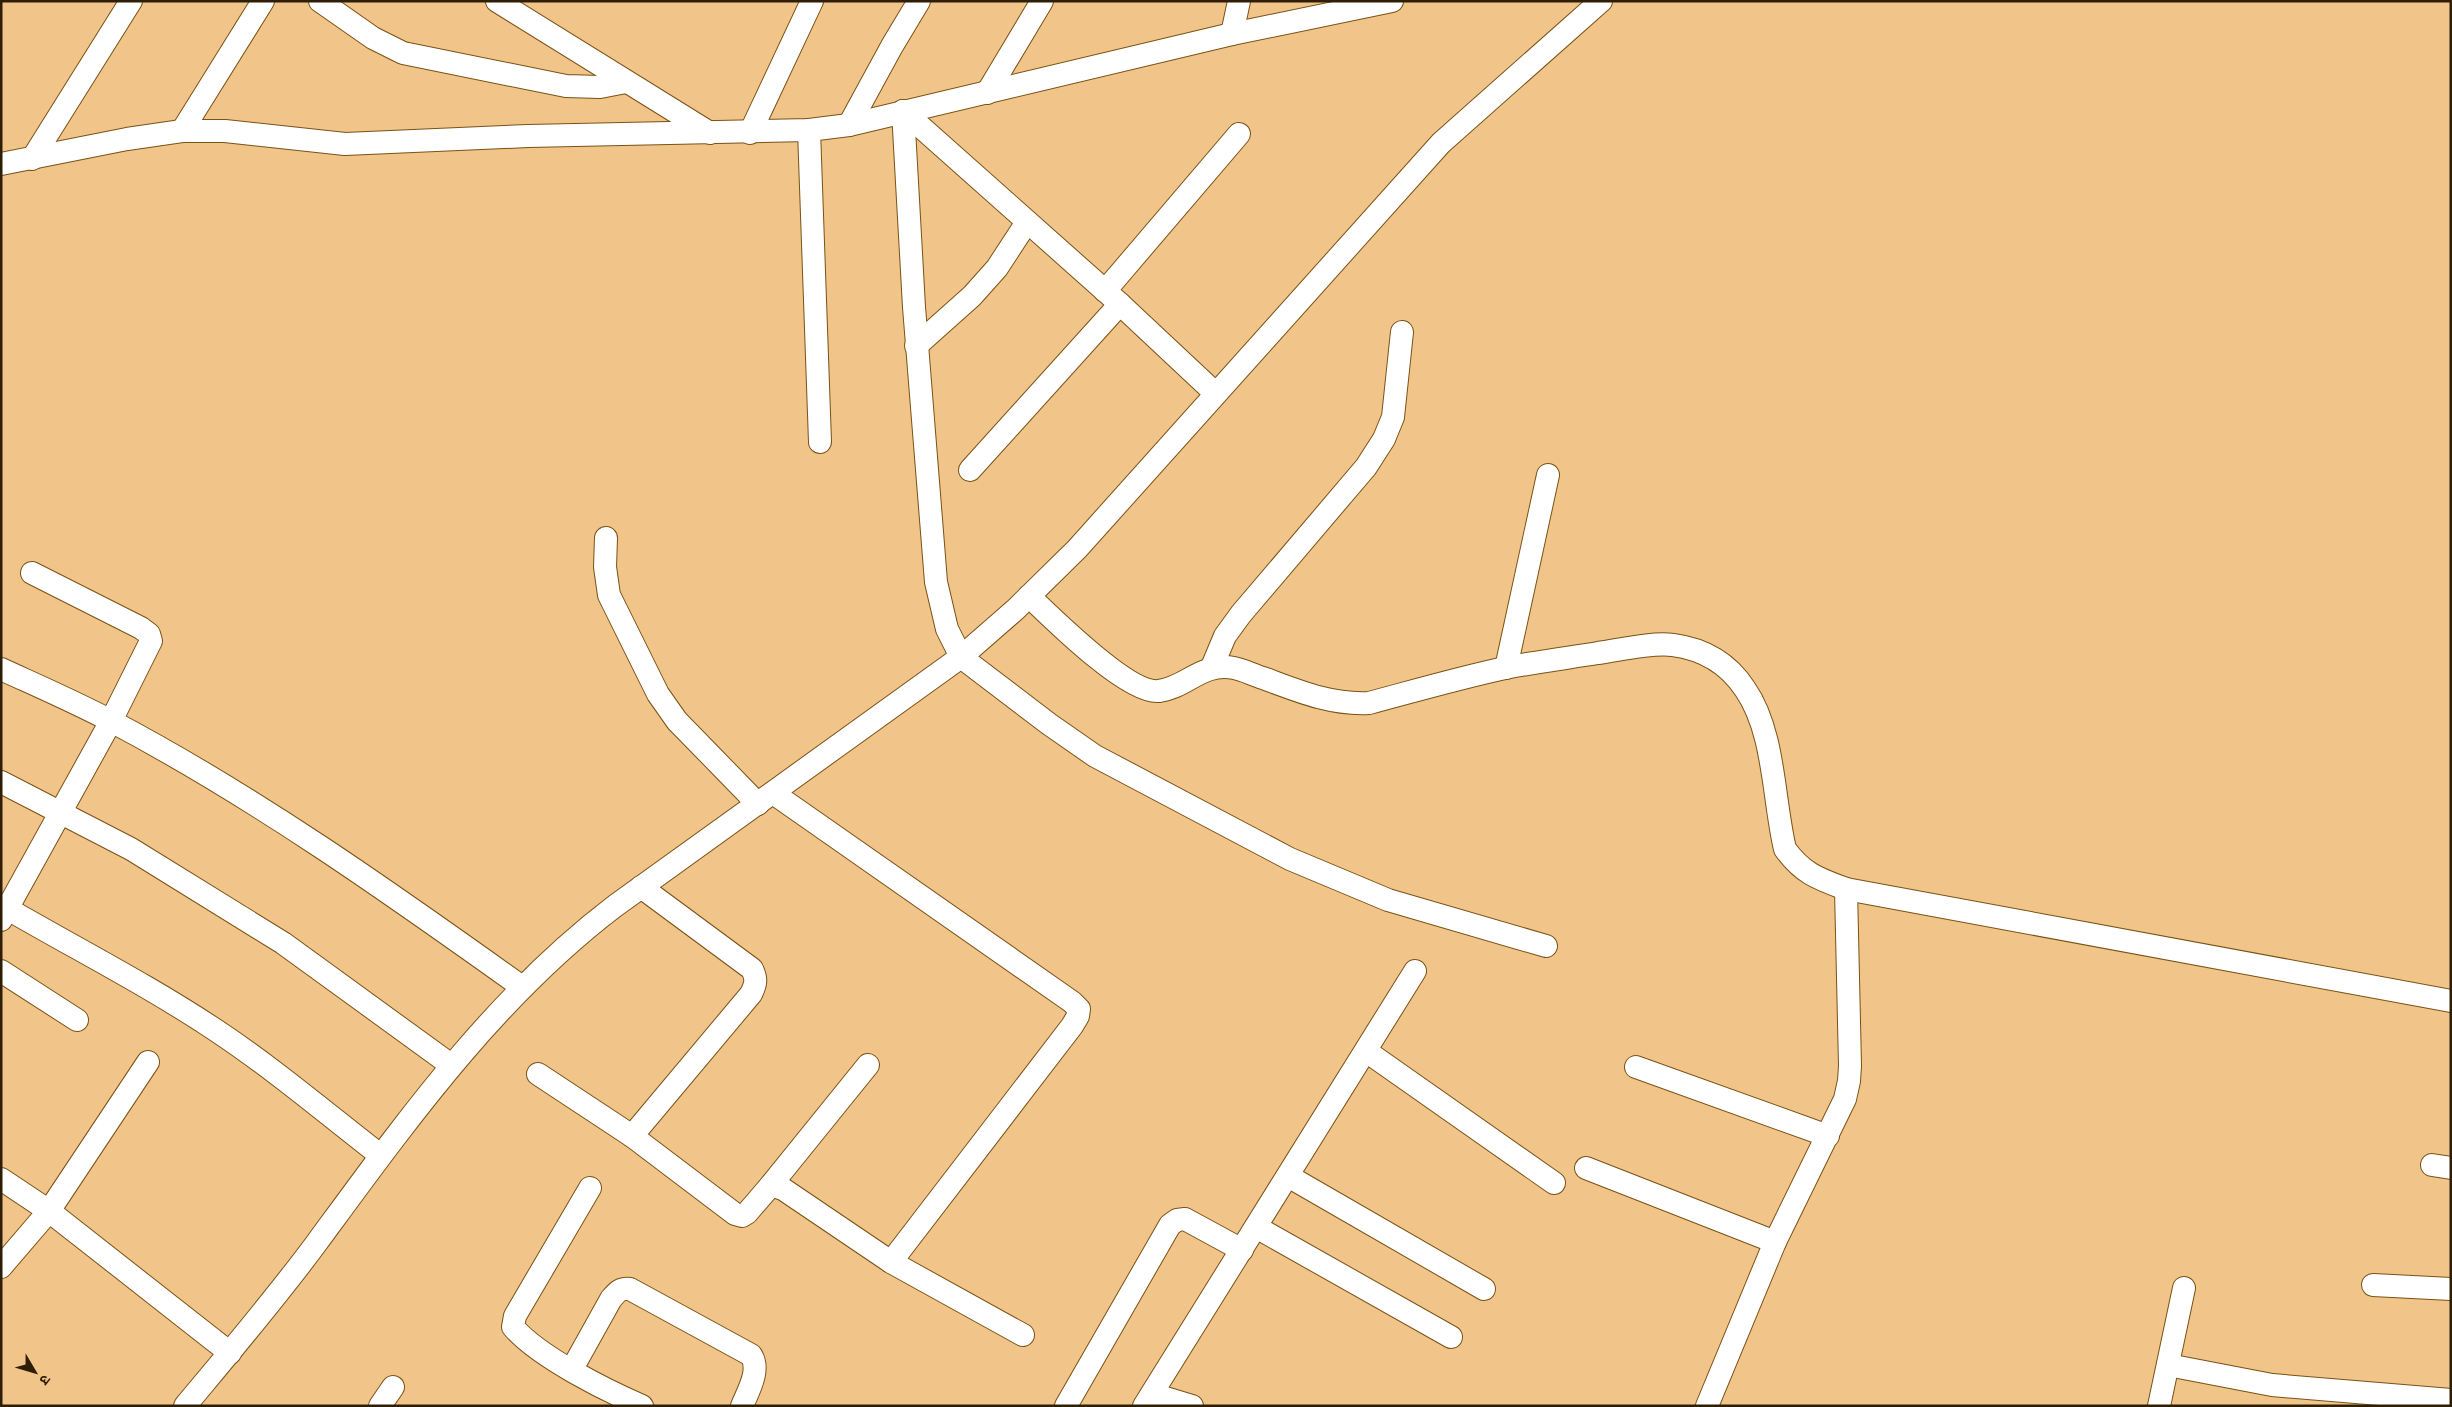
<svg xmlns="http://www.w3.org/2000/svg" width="2452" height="1407" font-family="'Roboto Condensed','Noto Sans Devanagari',sans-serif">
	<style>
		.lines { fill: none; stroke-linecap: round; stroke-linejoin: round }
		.minor-casing { stroke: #795215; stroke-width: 24 }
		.minor { stroke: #fff; stroke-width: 22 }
	</style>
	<rect width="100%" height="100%" fill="#f1c48a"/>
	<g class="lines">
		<defs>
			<g id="minor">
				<path d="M320,1L373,38L403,53L566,86L600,87L626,82"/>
				<path d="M497,1L710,133"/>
				<path d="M1232,34L1239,1"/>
				<path d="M987,93L1042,1"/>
				<path d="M903,111L914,307L936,582L947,629L961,657L1049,724L1095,756L1290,859L1388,900L1546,946"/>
				<path d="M903,111L1120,304L1215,393"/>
				<path d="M849,125L892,46L919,1"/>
				<path d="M809,130L820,442"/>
				<path d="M182,131L263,1"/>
				<path d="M750,133L812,1"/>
				<path d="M32,159L131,1"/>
				<path d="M1,164L127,139L182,131H225L345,144L528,136L809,130L849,125L1232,34L1392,1"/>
				<path d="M1105,291L1239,134"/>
				<path d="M916,346L972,296L997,268L1027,222"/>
				<path d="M970,470L1120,304"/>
				<path d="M606,538L605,567L609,595L658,694L677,721L758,804"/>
				<path d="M1029,596C1052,618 1129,695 1159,691C1188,687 1201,662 1234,668C1244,670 1253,675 1263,678C1298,691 1331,705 1369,703C1414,691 1459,678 1505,668C1535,662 1567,658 1598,653C1620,650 1652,642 1673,645C1703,649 1728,663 1745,689C1775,732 1773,799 1785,849C1803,874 1819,879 1846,889L2451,1001"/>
				<path d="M1212,667L1225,636L1241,614L1366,467L1384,439L1393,417L1402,332"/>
				<path d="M1506,668L1548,475"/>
				<path d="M1,669C38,686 75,702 111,721C255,797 389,892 522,987"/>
				<path d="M1,782L131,849L283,943L451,1065"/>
				<path d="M773,793L1072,1002L1079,1009L1078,1016L1072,1026L891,1262"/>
				<path d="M1,905C73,947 148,985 217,1031C274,1069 326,1113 380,1155"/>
				<path d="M1,920L111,721L151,641L149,634L141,628L32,573"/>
				<path d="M1,971L77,1020"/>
				<path d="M1366,1051L1554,1183"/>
				<path d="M1636,1067L1828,1136"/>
				<path d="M538,1074L632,1136L735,1214L742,1216L747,1213L771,1185L783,1189L891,1262L1023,1335"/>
				<path d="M632,1136L751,994C756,984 757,979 752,969L641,887"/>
				<path d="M2432,1165L2451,1168"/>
				<path d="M1586,1168L1775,1242"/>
				<path d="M1288,1176L1484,1289"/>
				<path d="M1,1179L49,1211L230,1353"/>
				<path d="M771,1185L868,1065"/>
				<path d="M590,1188L515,1316L513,1327C539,1357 605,1390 642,1406"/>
				<path d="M1256,1227L1451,1337"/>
				<path d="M1,1267L49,1211L148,1062"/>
				<path d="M2373,1285L2451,1289"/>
				<path d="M2168,1365L2272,1385L2451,1400"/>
				<path d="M572,1369L611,1299C617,1292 620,1288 630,1289L751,1355C761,1370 748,1391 742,1406"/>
				<path d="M1152,1394L1192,1406"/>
				<path d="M185,1406C230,1352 276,1298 318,1241C407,1120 494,998 615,906L961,657L1016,609L1077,549L1441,143L1601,1"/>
				<path d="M380,1406L393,1387"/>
				<path d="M1066,1406L1170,1225L1177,1220L1185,1219L1242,1250"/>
				<path d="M1144,1406L1415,971"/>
				<path d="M1707,1406L1775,1242L1845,1099L1849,1081L1850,1066L1846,889"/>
				<path d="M2159,1406L2184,1288"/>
			</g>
		</defs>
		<use href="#minor" class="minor-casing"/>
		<use href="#minor" class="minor"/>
	</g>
	<rect width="2452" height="1407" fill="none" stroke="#2f1e06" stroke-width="5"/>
	<g transform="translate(35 1372) rotate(128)" stroke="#f1c48a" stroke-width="4" paint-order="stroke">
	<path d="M0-4L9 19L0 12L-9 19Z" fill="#2f1e06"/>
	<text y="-8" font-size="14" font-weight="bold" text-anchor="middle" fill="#2f1e06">उ</text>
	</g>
</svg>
